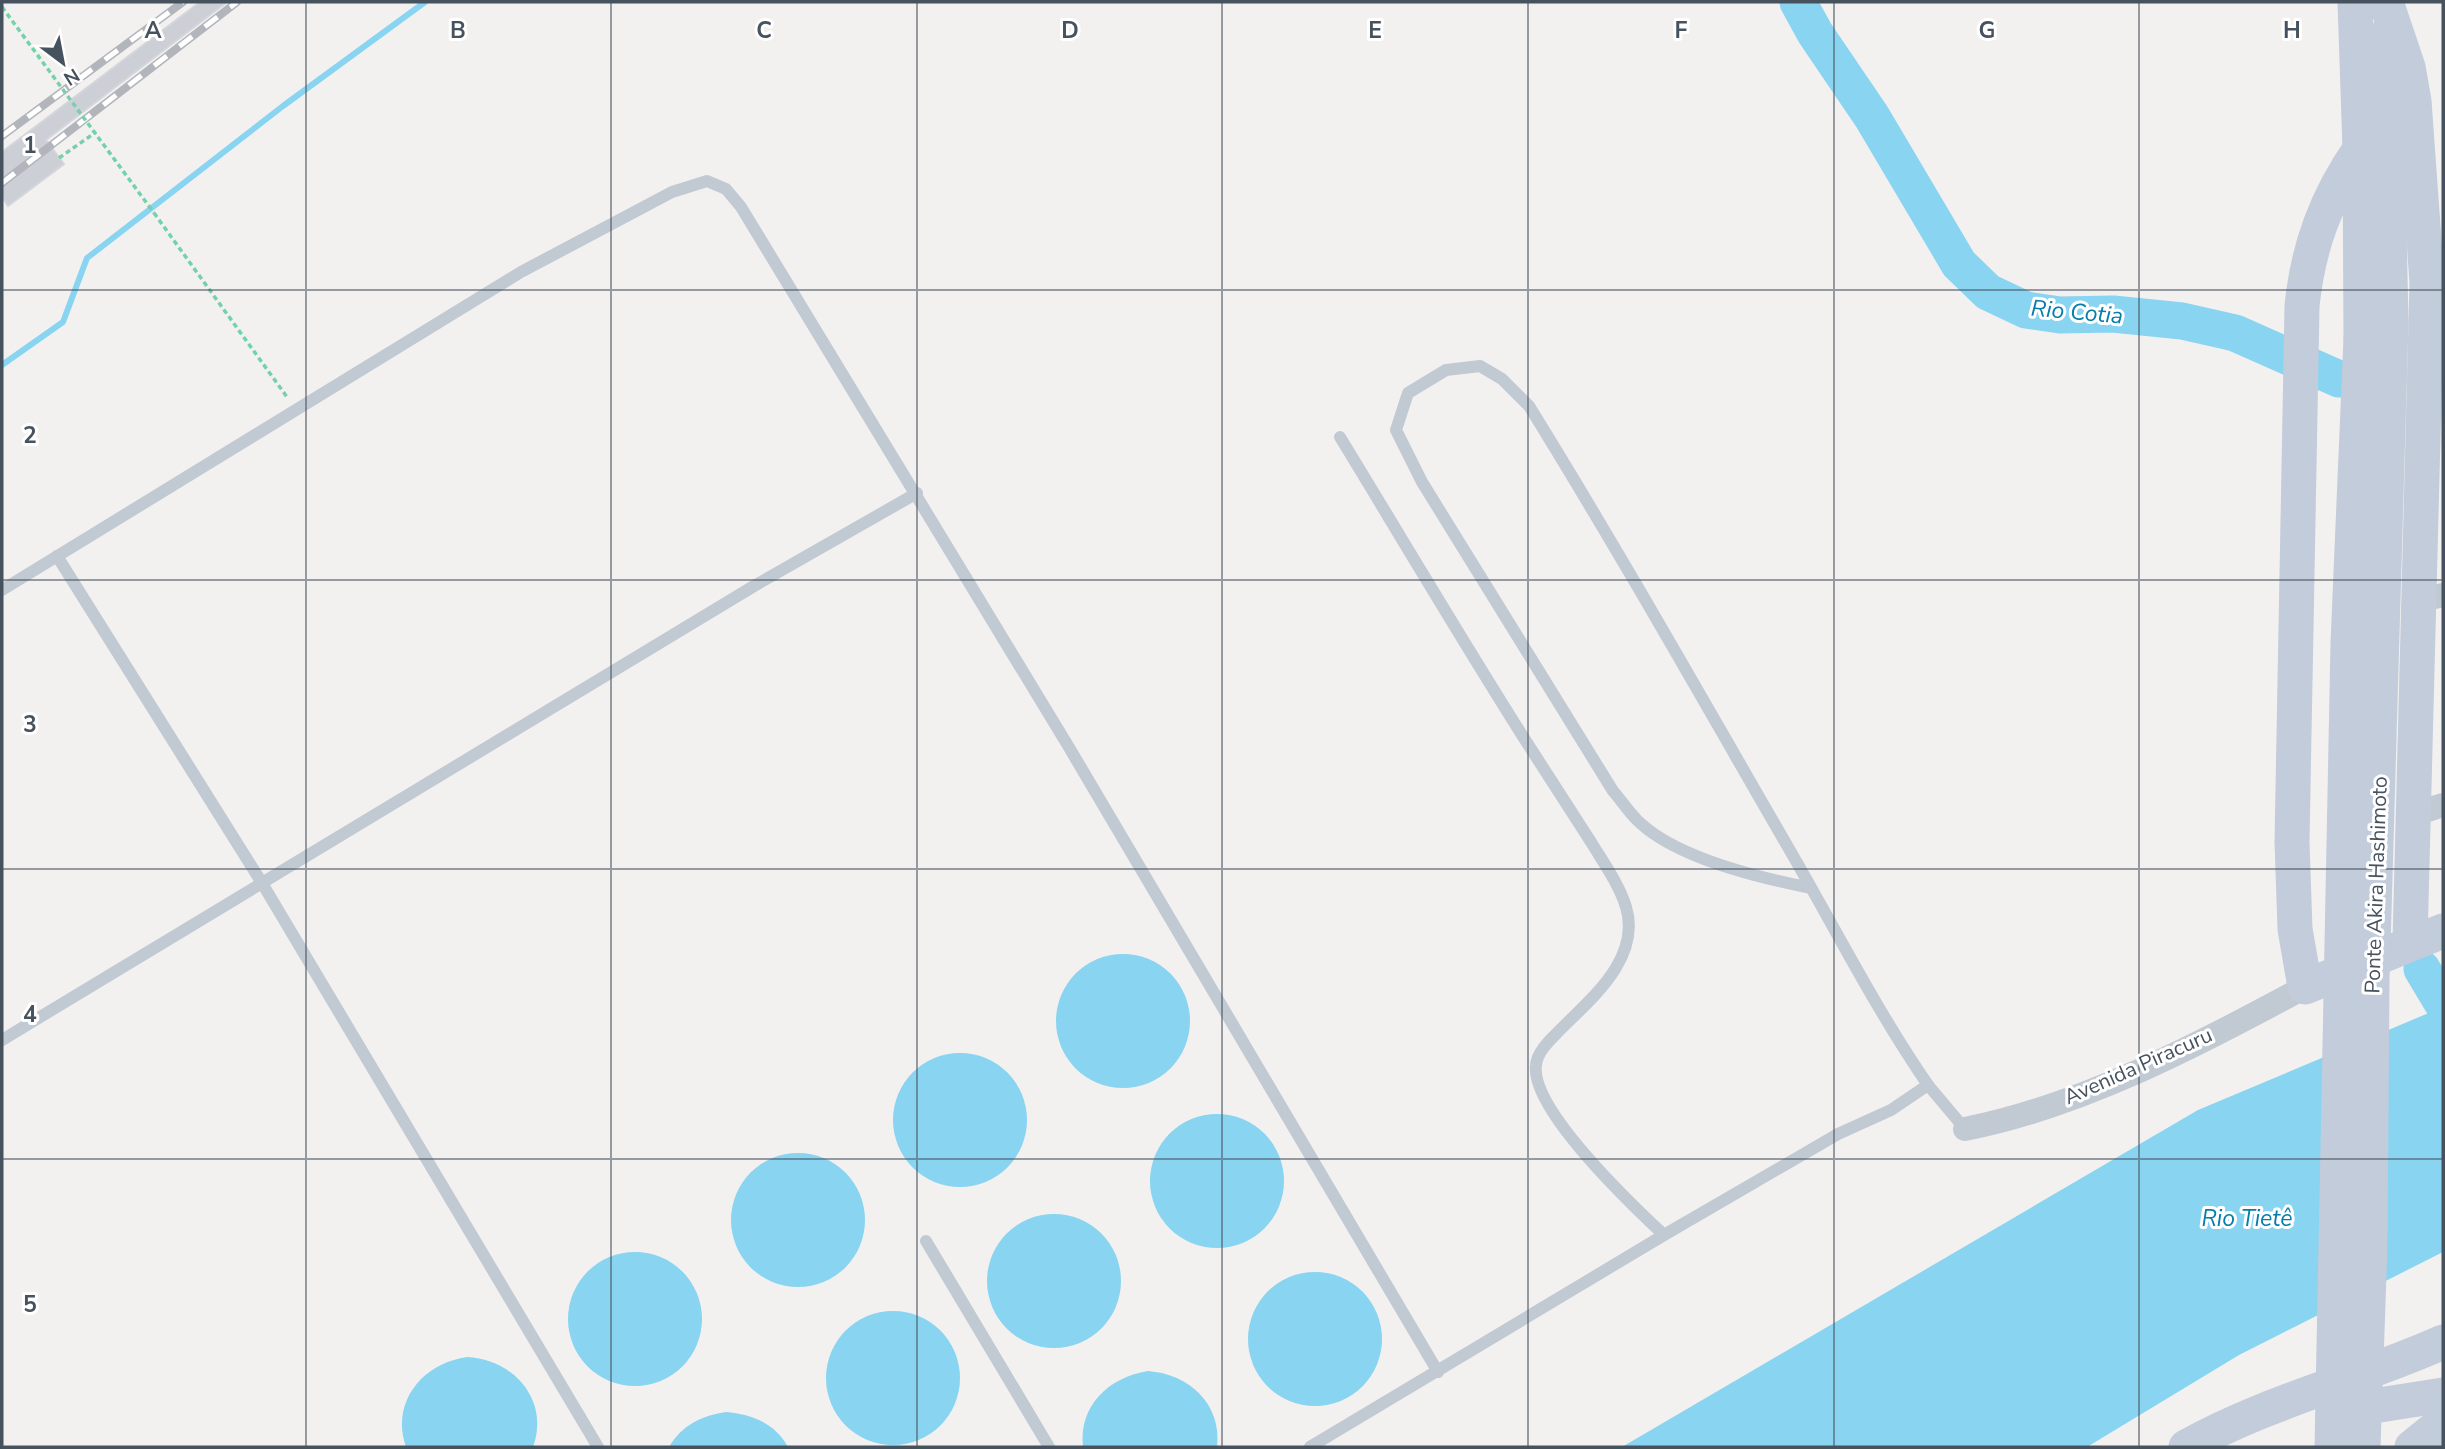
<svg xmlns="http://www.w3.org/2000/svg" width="2445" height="1449" font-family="'Nunito Sans',sans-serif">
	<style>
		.water { fill: #88d4f1 }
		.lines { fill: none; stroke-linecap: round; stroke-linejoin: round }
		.stream { stroke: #88d4f1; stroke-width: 6 }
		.river { stroke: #88d4f1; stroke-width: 37 }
		.building { fill: #cccfd6; stroke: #d4d6dc; stroke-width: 2 }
		.path { stroke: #73d2aa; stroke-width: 3.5; stroke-dasharray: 5 3.5; stroke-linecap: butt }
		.service { stroke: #c1cad3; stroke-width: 12 }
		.minor { stroke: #c1cad3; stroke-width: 24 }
		.secondary { stroke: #c2ccda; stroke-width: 35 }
		.rail-casing { stroke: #b2b5bb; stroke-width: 8 }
		.rail { stroke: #fff; stroke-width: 5; stroke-dasharray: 16; stroke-linecap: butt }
		.path-bridge { stroke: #73d2aa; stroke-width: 3.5; stroke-dasharray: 5 3.5; stroke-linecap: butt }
		.secondary-bridge { stroke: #c2ccda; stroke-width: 35 }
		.grid { fill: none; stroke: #47525f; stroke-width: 2; stroke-opacity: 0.55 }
		.labels { text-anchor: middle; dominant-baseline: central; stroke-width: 6; stroke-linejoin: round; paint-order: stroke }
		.street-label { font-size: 21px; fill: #47525f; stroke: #fff }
		.water-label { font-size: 23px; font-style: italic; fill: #067dad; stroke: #fff }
		.grid-label { font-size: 23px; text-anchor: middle; font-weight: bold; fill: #47525f; stroke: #fff; stroke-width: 6; stroke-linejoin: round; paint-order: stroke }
	</style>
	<rect width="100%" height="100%" fill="#f3f1f0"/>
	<g class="water">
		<circle cx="1123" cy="1021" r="67"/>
		<path d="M2443,1007V1252L2239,1355L2087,1447H1622L2198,1110Z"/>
		<circle cx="960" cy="1120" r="67"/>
		<circle cx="1217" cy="1181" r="67"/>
		<circle cx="798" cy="1220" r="67"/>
		<circle cx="1054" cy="1281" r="67"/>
		<circle cx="635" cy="1319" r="67"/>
		<circle cx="1315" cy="1339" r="67"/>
		<circle cx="893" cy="1378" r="67"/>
		<path d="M467,1357C513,1359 550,1400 533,1447H406C390,1402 423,1363 467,1357Z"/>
		<path d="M1148,1371C1189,1374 1222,1404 1217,1447H1083C1078,1406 1109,1377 1148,1371Z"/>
		<path d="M726,1412C751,1414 775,1423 788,1447H669C682,1425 701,1416 726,1412Z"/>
	</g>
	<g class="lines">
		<path class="stream" d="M2,365L63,322L87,258L283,106L425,2"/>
		<g class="river">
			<path d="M1798,2L1815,33L1872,117L1959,264L1988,292L2026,310L2060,315L2113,314L2182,321L2235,333L2339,379"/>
			<path d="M2422,969L2443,1004"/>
		</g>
	</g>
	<path class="building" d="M200,2H227L46,140L64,164L8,206L2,197V152Z"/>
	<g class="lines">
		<g class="path">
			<path d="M59,158L96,132"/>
			<path d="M154,213L287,397"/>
		</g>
		<g class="service">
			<path d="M1340,437C1401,537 1460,637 1522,735C1545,771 1568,806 1591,842C1603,862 1619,884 1626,907C1642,960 1588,1001 1556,1034C1548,1042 1537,1053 1536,1065C1530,1109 1633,1206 1664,1235"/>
			<path d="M57,556L262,883L598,1447"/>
			<path d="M2,590L521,272L672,192L707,181L726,189L741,207L1070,749L1438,1372"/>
			<path d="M1811,888C1760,878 1675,858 1637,820C1628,811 1621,800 1613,791L1422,482L1396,430L1408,393L1446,370L1480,366L1502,379L1529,406C1622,556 1708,709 1796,861C1839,936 1879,1014 1928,1085"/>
			<path d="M2,1040L754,586L917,493"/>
			<path d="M926,1241L1049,1447"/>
			<path d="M1310,1447L1664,1235L1838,1134L1891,1110L1928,1085L1965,1129"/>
		</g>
		<g class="minor">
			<path d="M2419,601L2443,595"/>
			<path d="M2412,815L2443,805"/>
			<path d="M1965,1129C2082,1106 2200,1044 2305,987"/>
		</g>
		<g class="secondary">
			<path d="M2355,2L2360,149L2361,338"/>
			<path d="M2386,2L2408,67L2414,101L2427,282L2410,942"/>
			<path d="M2385,36L2391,323"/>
			<path d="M2360,149C2326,198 2308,247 2302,306L2292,842L2295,929L2305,987L2443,931"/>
			<path d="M2335,1412L2443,1395"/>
			<path d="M2186,1447C2268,1401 2358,1380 2443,1342"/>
			<path d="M2412,1447L2443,1422"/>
		</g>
		<defs>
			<g id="rail">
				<path d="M2,136L183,2"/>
				<path d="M2,183L237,2"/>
			</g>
		</defs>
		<use href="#rail" class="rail-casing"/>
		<use href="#rail" class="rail"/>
		<path class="path-bridge" d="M2,7L154,213"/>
		<g class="secondary-bridge">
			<path d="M2332,1447L2348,643L2361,338"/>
			<path d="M2363,1447L2370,1245L2372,981L2391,323"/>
		</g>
	</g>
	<path class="grid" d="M306,2V1447M611,2V1447M917,2V1447M1222,2V1447M1528,2V1447M1834,2V1447M2139,2V1447M2,290H2443M2,580H2443M2,869H2443M2,1159H2443"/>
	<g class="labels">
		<g class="street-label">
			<text transform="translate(2376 885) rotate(-88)">Ponte Akira Hashimoto</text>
			<text transform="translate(2138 1066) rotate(-24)">Avenida Piracuru</text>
		</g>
		<g class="water-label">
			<text transform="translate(2077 312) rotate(5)">Rio Cotia</text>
			<text x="2247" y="1218">Rio Tietê</text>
		</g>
	</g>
	<g class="grid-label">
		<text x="153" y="38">A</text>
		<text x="458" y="38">B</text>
		<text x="764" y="38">C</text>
		<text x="1070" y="38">D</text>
		<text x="1375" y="38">E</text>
		<text x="1681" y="38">F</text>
		<text x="1987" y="38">G</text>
		<text x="2292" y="38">H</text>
		<text x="30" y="153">1</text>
		<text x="30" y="443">2</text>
		<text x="30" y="732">3</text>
		<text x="30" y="1022">4</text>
		<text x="30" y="1312">5</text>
	</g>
	<rect width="2445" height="1449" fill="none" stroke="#47525f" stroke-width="7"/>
	<g transform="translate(63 63) rotate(148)" stroke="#ffffff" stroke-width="5" paint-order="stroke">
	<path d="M0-5L12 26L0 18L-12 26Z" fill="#47525f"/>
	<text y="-10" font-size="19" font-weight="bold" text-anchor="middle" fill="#47525f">N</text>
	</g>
</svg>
